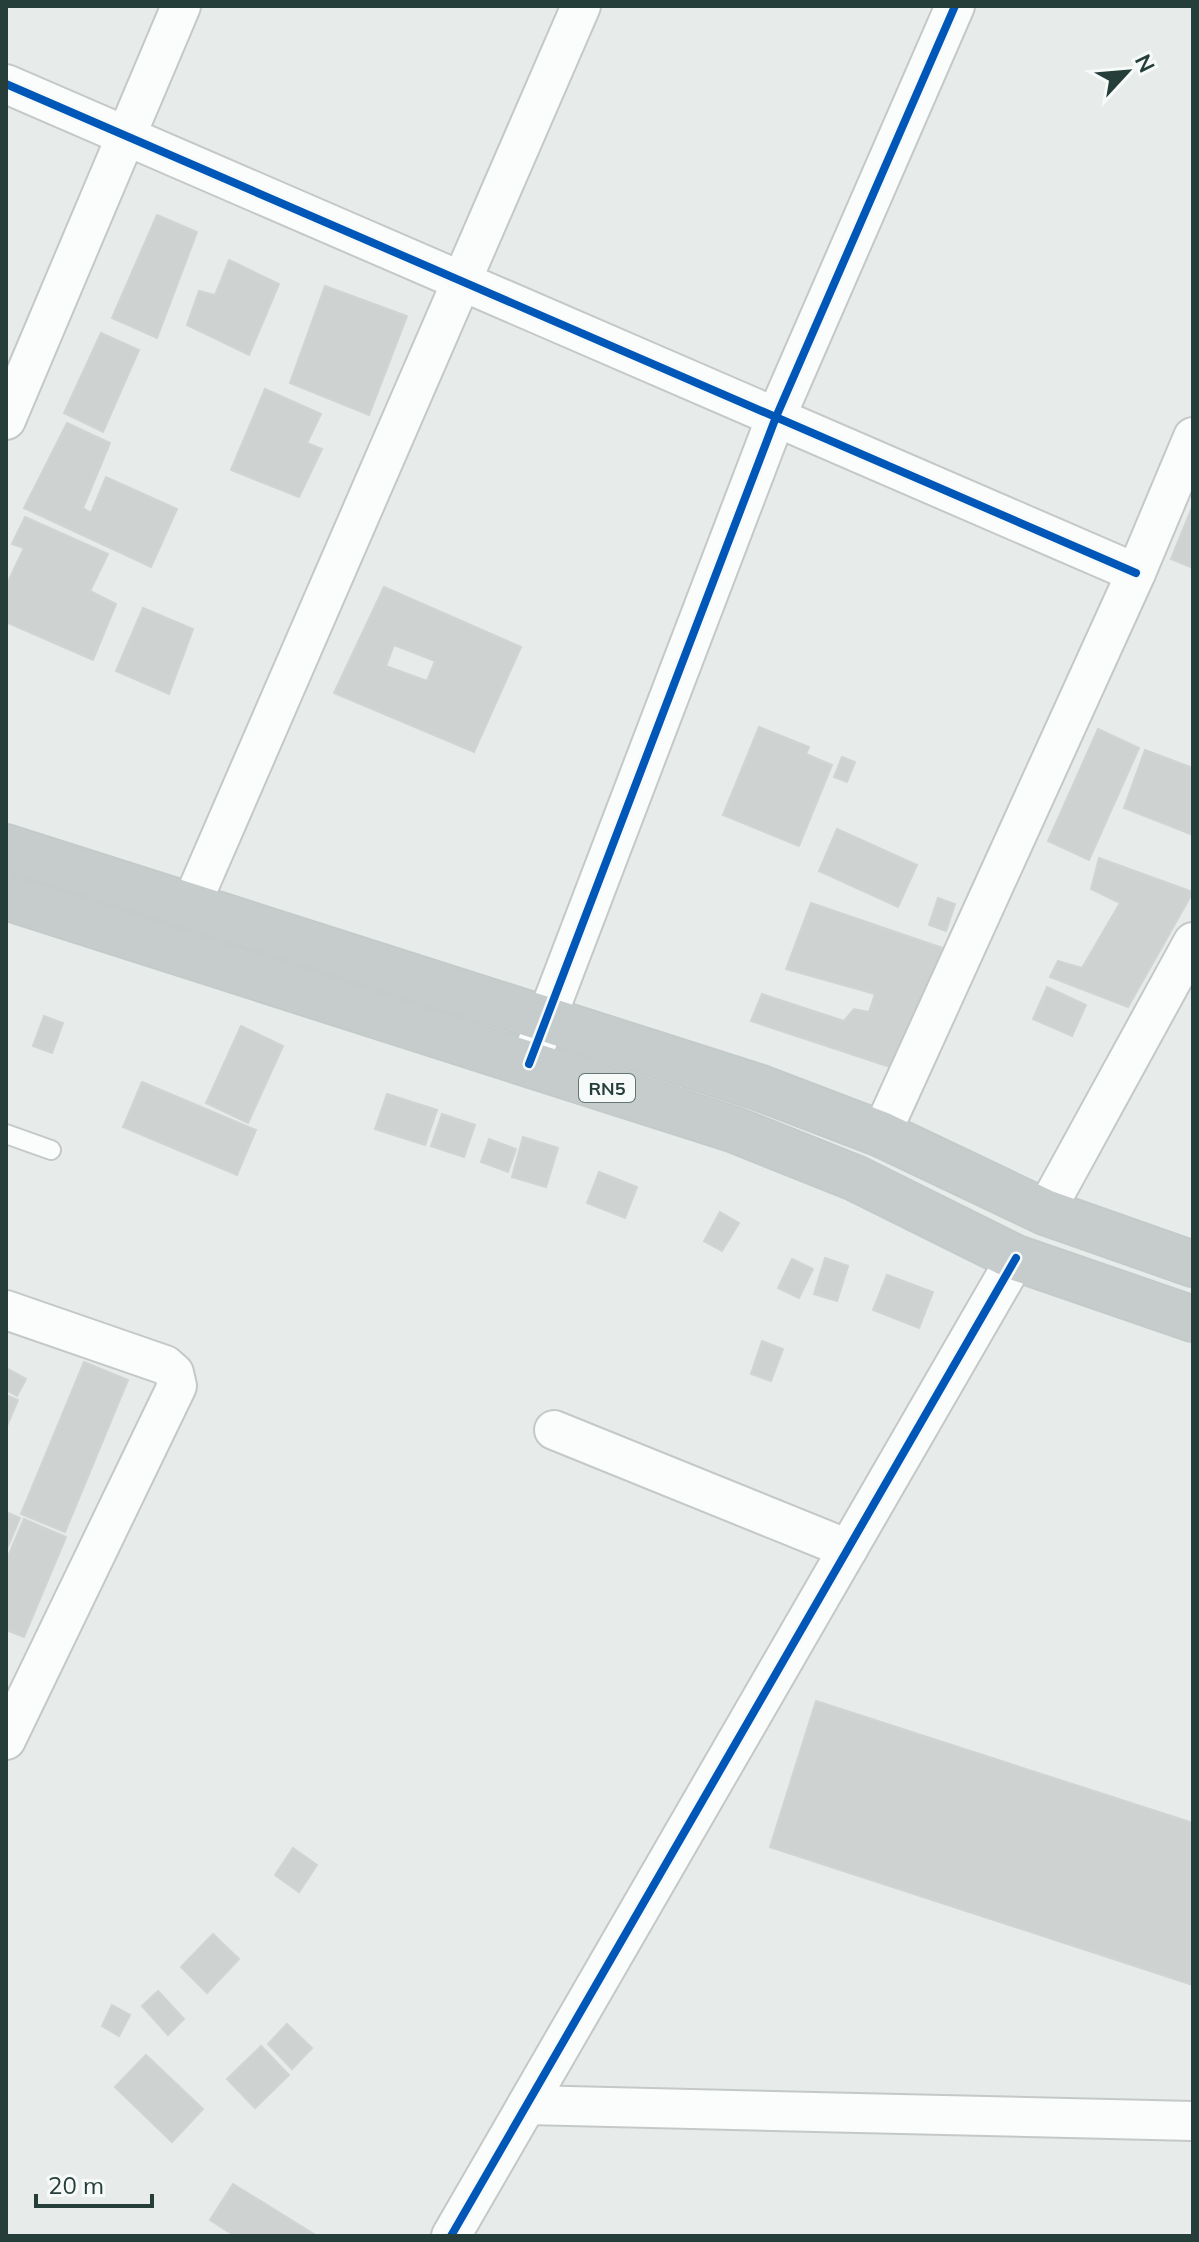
<svg xmlns="http://www.w3.org/2000/svg" width="1199" height="2242" font-family="Mulish,sans-serif">
	<style>
		.building { fill: #ced3d1; stroke: #d0d5d3; stroke-width: 2; fill-rule: evenodd }
		.lines { fill: none; stroke-linecap: round; stroke-linejoin: round }
		.service-casing { stroke: #c4c9c7; stroke-width: 22 }
		.minor-casing { stroke: #c4c9c7; stroke-width: 42 }
		.trunk-casing { stroke: #c3cac9; stroke-width: 48 }
		.service { stroke: #fbfcfc; stroke-width: 18 }
		.minor { stroke: #fbfcfc; stroke-width: 38 }
		.trunk { stroke: #c6cccc; stroke-width: 44 }
		.cycleway-casing { stroke: #f6faf8; stroke-width: 13 }
		.cycleway { stroke: #0057b8; stroke-width: 8 }
		.labels { text-anchor: middle; dominant-baseline: central; stroke-width: 6; stroke-linejoin: round; paint-order: stroke }
		.shield { fill: #f6faf8; stroke: #647673; stroke-width: 2 }
		.shield-label { font-size: 18px; font-weight: bold; fill: #263e3a }
	</style>
	<rect width="100%" height="100%" fill="#e7ecea"/>
	<g class="building">
		<path d="M157,215L197,232L157,338L112,318Z"/>
		<path d="M229,260L279,284L249,355L187,325L199,291L215,295Z"/>
		<path d="M325,286L407,316L369,415L290,383Z"/>
		<path d="M101,333L139,350L103,432L64,413Z"/>
		<path d="M265,389L321,414L307,443L322,449L299,497L231,470Z"/>
		<path d="M67,423L110,443L83,508L91,513L106,477L177,509L151,567L24,508Z"/>
		<path d="M1193,505V568L1171,559Z"/>
		<path d="M25,517L108,554L90,591L116,604L93,660L6,622V586L24,548L12,544Z"/>
		<path d="M384,587L521,647L474,752L334,693ZM394,645L435,661L427,681L386,666Z"/>
		<path d="M143,608L193,629L169,694L116,671Z"/>
		<path d="M759,727L809,747L806,754L832,765L799,846L723,815Z"/>
		<path d="M1098,729L1139,748L1089,860L1048,841Z"/>
		<path d="M1145,750L1193,768V835L1124,808Z"/>
		<path d="M842,757L855,762L847,782L834,777Z"/>
		<path d="M837,829L917,865L898,907L819,871Z"/>
		<path d="M1099,858L1193,892L1128,1007L1050,977L1058,961L1082,968L1120,903L1091,889Z"/>
		<path d="M938,898L955,904L946,931L929,925Z"/>
		<path d="M811,903L946,949L893,1068L751,1021L762,994L844,1021L854,1009L869,1012L875,994L786,969Z"/>
		<path d="M1047,987L1086,1005L1072,1036L1033,1019Z"/>
		<path d="M44,1016L63,1023L52,1053L33,1046Z"/>
		<path d="M241,1026L283,1046L248,1123L206,1103Z"/>
		<path d="M142,1082L256,1130L237,1175L123,1127Z"/>
		<path d="M387,1094L437,1110L425,1145L375,1129Z"/>
		<path d="M442,1114L475,1125L464,1157L431,1146Z"/>
		<path d="M523,1137L558,1148L546,1187L512,1177Z"/>
		<path d="M489,1139L516,1149L508,1172L481,1162Z"/>
		<path d="M599,1172L637,1187L625,1218L587,1203Z"/>
		<path d="M720,1212L739,1223L722,1251L704,1241Z"/>
		<path d="M825,1258L848,1266L837,1301L814,1294Z"/>
		<path d="M792,1259L813,1269L799,1298L778,1288Z"/>
		<path d="M887,1275L933,1292L919,1328L873,1310Z"/>
		<path d="M762,1341L783,1349L771,1381L751,1374Z"/>
		<path d="M84,1362L128,1380L65,1532L21,1514Z"/>
		<path d="M6,1368L26,1379L17,1396L6,1390Z"/>
		<path d="M6,1395L18,1400L6,1428Z"/>
		<path d="M6,1512L20,1518L6,1551Z"/>
		<path d="M24,1519L66,1537L24,1637L6,1630V1561Z"/>
		<path d="M816,1701L1193,1823V1985L770,1847Z"/>
		<path d="M293,1848L317,1865L299,1892L275,1875Z"/>
		<path d="M213,1934L239,1959L207,1993L181,1967Z"/>
		<path d="M158,1991L184,2019L168,2035L142,2006Z"/>
		<path d="M112,2005L130,2015L119,2036L102,2026Z"/>
		<path d="M287,2024L312,2048L292,2069L268,2044Z"/>
		<path d="M261,2046L289,2075L255,2108L227,2079Z"/>
		<path d="M146,2055L203,2109L172,2142L115,2087Z"/>
		<path d="M233,2184L317,2236H235L210,2220Z"/>
	</g>
	<g class="lines">
		<defs>
			<path id="service" d="M6,1134L51,1150"/>
			<g id="minor">
				<path d="M6,84L1136,573"/>
				<path d="M6,420L181,6"/>
				<path d="M190,907L581,6"/>
				<path d="M529,1064L776,417L955,6"/>
				<path d="M881,1134L1136,573L1193,437"/>
				<path d="M1045,1212L1193,942"/>
				<path d="M6,1310L165,1365L174,1373L177,1386L6,1740"/>
				<path d="M554,1430L848,1549"/>
				<path d="M527,2105L1193,2121"/>
				<path d="M451,2236L1016,1258"/>
			</g>
			<g id="trunk">
				<path d="M6,847L758,1087L881,1134L1045,1212L1193,1264"/>
				<path d="M6,897L735,1130L855,1178L1016,1258L1193,1319"/>
			</g>
		</defs>
		<use href="#service" class="service-casing"/>
		<use href="#minor" class="minor-casing"/>
		<use href="#trunk" class="trunk-casing"/>
		<use href="#service" class="service"/>
		<use href="#minor" class="minor"/>
		<use href="#trunk" class="trunk"/>
		<defs>
			<g id="cycleway">
				<path d="M6,84L1136,573"/>
				<path d="M529,1064L776,417L955,6"/>
				<path d="M451,2236L1016,1258"/>
			</g>
		</defs>
		<use href="#cycleway" class="cycleway-casing"/>
		<use href="#cycleway" class="cycleway"/>
	</g>
	<g class="labels">
		<rect class="shield" x="579" y="1074" width="56" height="28" rx="6"/>
		<g class="shield-label">
			<text x="607" y="1088">RN5</text>
		</g>
	</g>
	<rect width="1199" height="2242" fill="none" stroke="#263e3a" stroke-width="16"/>
	<g transform="translate(1127 72) rotate(64)" stroke="#f6faf8" stroke-width="6" paint-order="stroke">
	<path d="M0-6L14 30L0 20L-14 30Z" fill="#263e3a"/>
	<text y="-12" font-size="22" font-weight="bold" text-anchor="middle" fill="#263e3a">N</text>
	</g>
	<path d="M36 2194v12h116v-12" fill="none" stroke="#263e3a" stroke-width="4"/>
	<text x="48" y="2194" font-size="24" fill="#263e3a" stroke="#f6faf8" stroke-width="6" paint-order="stroke">20 m</text>
</svg>
